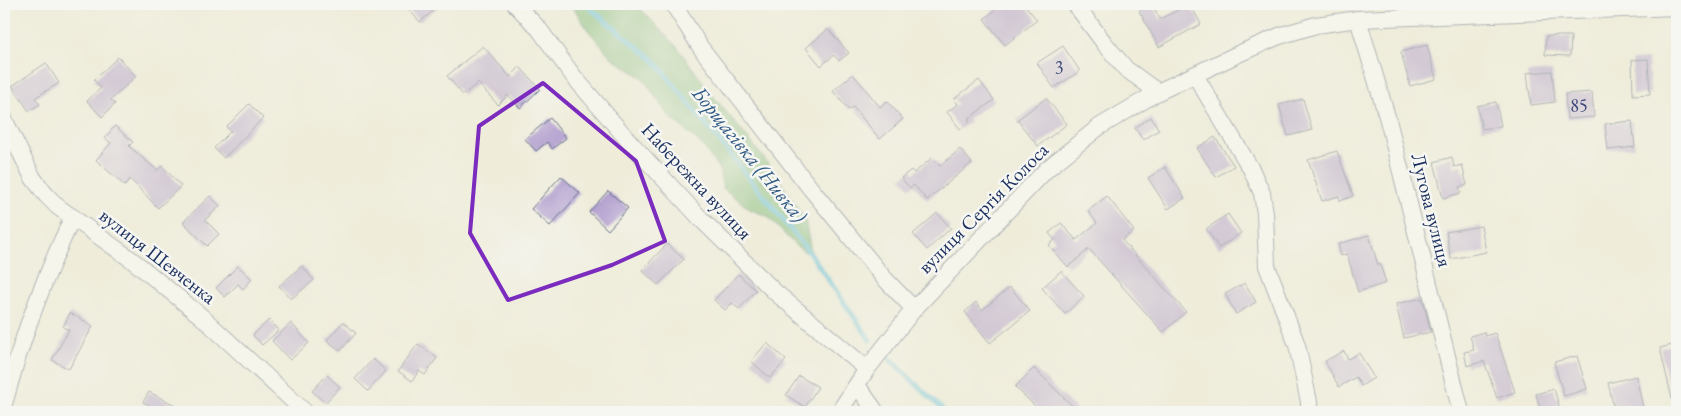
<svg xmlns="http://www.w3.org/2000/svg" width="1681" height="416" font-family="'EB Garamond',serif">
	<style>
		.forest { fill: #7eba79; stroke: #4c746c }
		.lines { fill: none; stroke-linecap: round; stroke-linejoin: round }
		.stream { stroke: #60c0de; stroke-width: 5 }
		.building { fill: #b09dce }
		.minor-casing { stroke: #657189; stroke-width: 18 }
		.minor { stroke: #fff; stroke-width: 16 }
		.marked { fill: none; stroke: #7b2cbf; stroke-width: 4; stroke-linejoin: round }
		.labels { text-anchor: middle; dominant-baseline: central; stroke-width: 5; stroke-linejoin: round; paint-order: stroke }
		.number-label { font-size: 18px; fill: #404a7a }
		.street-label { font-size: 20px; fill: #1b2f5e; stroke: #f6f6f2 }
		.water-label { font-size: 21px; font-style: italic; fill: #305a84; stroke: #f6f6f2 }
	</style>
	<rect width="100%" height="100%" fill="#f6f6f2"/>
	<filter id="ink" filterUnits="userSpaceOnUse"><feTurbulence type="fractalNoise" baseFrequency=".02" numOctaves="2"/><feDisplacementMap in="SourceGraphic" scale="10" xChannelSelector="R" yChannelSelector="G"/><feConvolveMatrix kernelMatrix="1 2 1 2 8 2 1 2 1" color-interpolation-filters="sRGB"/></filter>
	<filter id="wash" filterUnits="userSpaceOnUse"><feTurbulence type="fractalNoise" baseFrequency=".0096" numOctaves="4" result="noise"/><feDisplacementMap in="SourceGraphic" scale="20" xChannelSelector="R" yChannelSelector="G"/><feGaussianBlur stdDeviation="1.12" result="paint"/><feColorMatrix in="noise" values="0 0 0 0 0 0 0 0 0 0 0 0 0 0 0 0 0 1.4 0 .05"/><feComposite in="paint" operator="in"/></filter>
	<g filter="url(#wash)">
		<rect width="100%" height="100%" fill="#efecda"/>
		<path class="forest" d="M571,4H636L677,47L714,97L772,168L805,220L812,256L796,246L767,216L751,210L723,188L719,169L703,146L667,114L643,78L612,58L588,30Z"/>
		<g class="lines">
			<g class="stream">
				<path d="M588,4L592,10L654,60L812,256L870,340"/>
				<path d="M890,359L945,412"/>
			</g>
		</g>
		<g id="blocks">
			<g class="building">
				<path d="M404,4H441L420,22Z"/>
				<path d="M1002,4H1024L1037,20L1005,45L984,19Z"/>
				<path d="M1152,4L1160,19L1190,4L1201,24L1159,47L1139,11Z"/>
				<path d="M828,29L849,53L839,61L834,55L821,66L806,48Z"/>
				<path d="M1546,36H1571L1570,56L1545,55Z"/>
				<path d="M1427,45L1436,79L1410,86L1401,52Z"/>
				<path d="M483,46L510,77L520,67L540,89L520,108L508,95L498,105L478,83L463,95L447,76Z"/>
				<path d="M1063,46L1080,71L1054,88L1037,63Z"/>
				<path d="M118,57L136,76L111,100L115,104L102,117L87,101L101,88L94,80Z"/>
				<path d="M1648,59L1650,94L1633,95L1632,60Z"/>
				<path d="M46,63L59,83L35,98L40,104L29,111L12,86Z"/>
				<path d="M1552,71L1555,102L1531,105L1527,73Z"/>
				<path d="M853,74L880,107L887,101L903,119L880,139L853,107L849,110L833,91Z"/>
				<path d="M979,80L994,100L968,119L970,122L960,129L947,112L958,104L954,99Z"/>
				<path d="M1592,92L1594,117L1567,119L1565,94Z"/>
				<path d="M1046,98L1067,124L1038,146L1017,120Z"/>
				<path d="M1303,99L1312,130L1288,136L1279,105Z"/>
				<path d="M1496,102L1501,126L1482,129L1477,106Z"/>
				<path d="M249,104L263,118L224,158L214,148L231,131L226,127Z"/>
				<path d="M1151,117L1159,130L1143,140L1135,128Z"/>
				<path d="M550,118L566,138L552,149L547,142L536,151L525,139Z"/>
				<path d="M1632,121L1635,147L1608,150L1605,124Z"/>
				<path d="M115,126L133,142L129,146L157,170L162,166L181,186L158,208L130,179L125,186L96,160L111,143L105,138Z"/>
				<path d="M1215,137L1234,166L1216,177L1197,148Z"/>
				<path d="M960,149L972,163L927,200L914,185L910,188L901,178L911,170L914,173L932,158L940,166Z"/>
				<path d="M1337,151L1353,196L1340,201L1339,196L1322,201L1308,160Z"/>
				<path d="M1452,157L1454,167L1462,165L1467,185L1459,187L1461,193L1443,198L1434,162Z"/>
				<path d="M1165,167L1185,198L1168,209L1148,178Z"/>
				<path d="M561,176L580,193L550,226L531,209Z"/>
				<path d="M608,191L628,208L608,230L589,212Z"/>
				<path d="M210,196L220,206L205,220L219,234L207,246L183,222Z"/>
				<path d="M1107,196L1134,231L1122,240L1186,312L1163,332L1089,249L1068,267L1049,245L1055,240L1049,233L1061,223L1076,240L1097,223L1088,211Z"/>
				<path d="M937,213L951,228L927,250L913,234Z"/>
				<path d="M1228,214L1241,233L1219,248L1206,229Z"/>
				<path d="M1481,226L1486,252L1451,259L1446,232Z"/>
				<path d="M1369,235L1378,265L1380,264L1386,283L1358,292L1347,254L1341,256L1338,244Z"/>
				<path d="M667,244L684,259L658,285L642,270Z"/>
				<path d="M238,266L252,279L243,289L238,284L225,297L216,288Z"/>
				<path d="M302,266L314,280L291,299L279,286Z"/>
				<path d="M1061,271L1084,296L1065,314L1042,288Z"/>
				<path d="M738,274L756,290L739,309L732,303L725,310L714,300Z"/>
				<path d="M1245,283L1256,302L1236,314L1225,294Z"/>
				<path d="M1010,287L1030,311L990,343L965,312L976,302L982,310Z"/>
				<path d="M1422,298L1431,332L1404,338L1396,304Z"/>
				<path d="M70,313L93,326L69,369L52,360L69,330L63,327Z"/>
				<path d="M269,320L279,330L262,345L253,335Z"/>
				<path d="M343,322L356,333L340,351L327,340Z"/>
				<path d="M291,323L309,343L290,360L272,341Z"/>
				<path d="M1484,332L1485,336L1495,333L1515,392L1497,398L1484,361L1467,366L1464,352L1474,350L1470,336Z"/>
				<path d="M767,343L786,360L770,378L751,361Z"/>
				<path d="M418,344L437,358L425,375L419,371L412,381L398,371Z"/>
				<path d="M1677,344V398L1672,399L1660,348Z"/>
				<path d="M1344,351L1348,359L1359,353L1374,378L1361,386L1356,377L1339,387L1325,361Z"/>
				<path d="M1577,356L1587,389L1564,396L1554,362Z"/>
				<path d="M373,359L386,371L368,391L355,379Z"/>
				<path d="M1034,368L1059,393L1079,412H1041L1034,405L1015,387Z"/>
				<path d="M327,375L340,387L325,403L312,391Z"/>
				<path d="M799,376L818,387L805,407L786,395Z"/>
				<path d="M1636,376L1644,412H1615L1608,383Z"/>
				<path d="M1554,389L1561,412H1541L1536,394Z"/>
				<path d="M149,392L189,412H146L149,405L143,402Z"/>
			</g>
		</g>
	</g>
	<g filter="url(#ink)">
		<use href="#blocks" fill-opacity="0" stroke="#657189" stroke-width="1"/>
		<g class="lines">
			<defs>
				<g id="minor">
					<path d="M515,4L539,29L574,77L628,140L701,219L775,292L867,369"/>
					<path d="M673,4L701,48L811,189L884,278L914,309"/>
					<path d="M1075,4L1105,44L1126,69L1158,92"/>
					<path d="M1358,19L1388,120L1461,412"/>
					<path d="M1195,75L1251,169L1262,193L1265,213L1267,266L1297,345L1309,402V412"/>
					<path d="M4,119L33,178L46,195L58,207L132,260L202,317L305,412"/>
					<path d="M857,385L876,412"/>
					<path d="M4,404C21,340 44,277 73,217"/>
					<path d="M839,412L867,369L914,309L1047,169L1099,127L1158,92L1236,55L1279,36L1316,25L1358,19L1677,7"/>
				</g>
			</defs>
			<use href="#minor" class="minor-casing"/>
			<use href="#minor" class="minor"/>
		</g>
	</g>
	<path d="M0 0H1681V416H0ZM543,83L636,161L665,241L612,265L508,300L470,233L479,126Z" fill="#efecda" fill-opacity=".55" fill-rule="evenodd"/>
	<path class="marked" d="M543,83L636,161L665,241L612,265L508,300L470,233L479,126Z"/>
	<g class="labels">
		<g class="number-label">
			<text x="1059" y="67">3</text>
			<text x="1579" y="105">85</text>
		</g>
		<g class="street-label">
			<text transform="translate(697 181) rotate(47)">Набережна вулиця</text>
			<text transform="translate(983 208) rotate(-45)">вулиця Сергія Колоса</text>
			<text transform="translate(1432 210) rotate(76)">Лугова вулиця</text>
			<text transform="translate(158 256) rotate(38)">вулиця Шевченка</text>
		</g>
		<g class="water-label">
			<text transform="translate(750 154) rotate(51)">Борщагівка (Нивка)</text>
		</g>
	</g>
	<rect width="1681" height="416" fill="none" stroke="#f6f6f2" stroke-width="20"/>
</svg>
